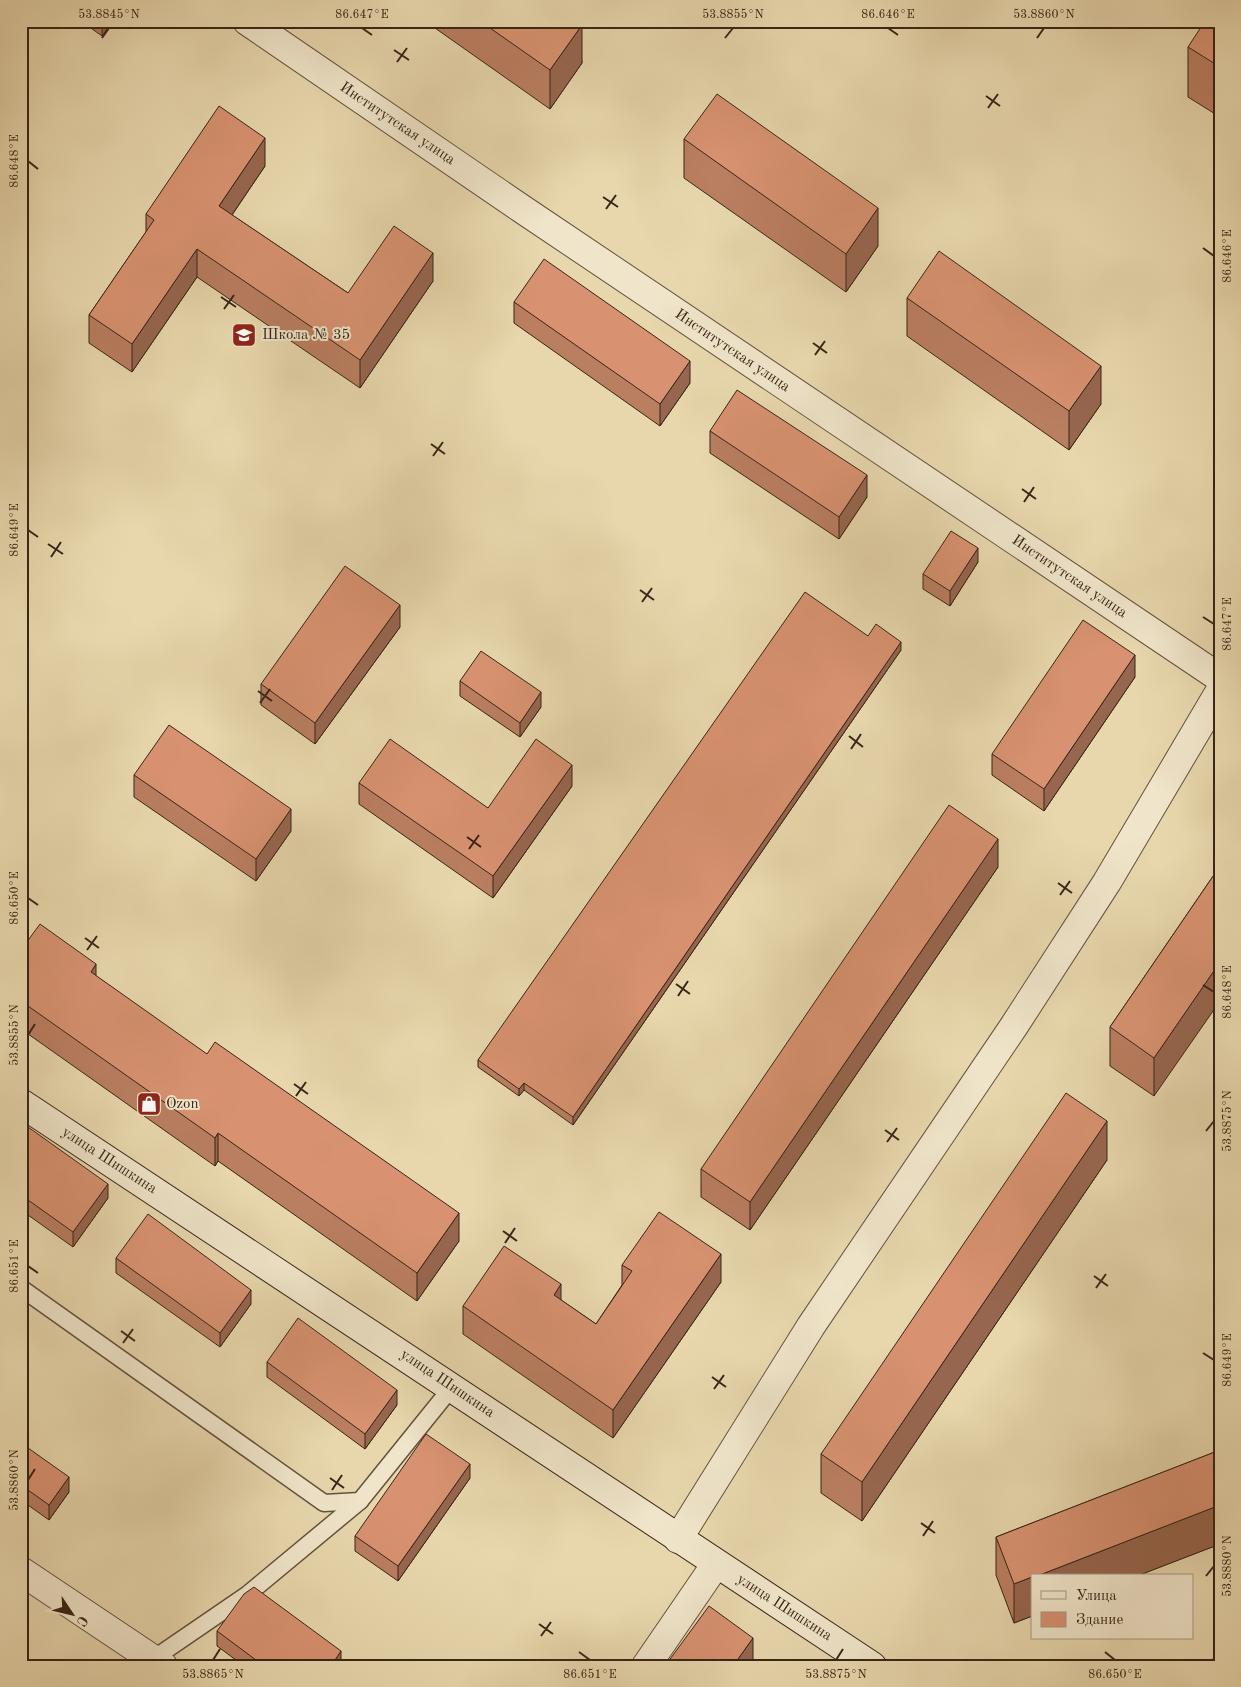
<svg xmlns="http://www.w3.org/2000/svg" width="1241" height="1687" font-family="'Old Standard TT',serif">
	<style>
		.lines { fill: none; stroke-linecap: round; stroke-linejoin: round }
		.service-casing { stroke: #64523c; stroke-width: 19 }
		.minor-casing { stroke: #64523c; stroke-width: 30 }
		.secondary-casing { stroke: #382517; stroke-width: 30 }
		.service { stroke: #f0e5ca; stroke-width: 16 }
		.minor { stroke: #f0e5ca; stroke-width: 28 }
		.secondary { stroke: #f0e5ca; stroke-width: 28 }
		.wall { fill: #ba7e61; stroke: #382517 }
		.shaded-wall { fill: #97664f; stroke: #382517 }
		.building { fill: #d89271; stroke: #382517 }
		.ticks { fill: none; stroke: #382517; stroke-width: 2 }
		.labels { text-anchor: middle; dominant-baseline: central; stroke-width: 4; stroke-linejoin: round; paint-order: stroke }
		.street-label { font-size: 15px; fill: #382517; stroke: #f0e5ca }
		.poi-label { font-size: 15px; fill: #382517; stroke: #f0e5ca; text-anchor: start }
		.neatline { fill: none; stroke: #382517; stroke-width: 2 }
		.ticks-label { font-size: 12px; text-anchor: middle; fill: #382517 }
	</style>
	<rect width="100%" height="100%" fill="#e8d7ad"/>
	<filter id="stains"><feTurbulence type="fractalNoise" baseFrequency=".004" numOctaves="4"/><feColorMatrix values="0 0 0 0 .2 0 0 0 0 .09 0 0 0 0 .02 0 0 0 .5 -.17"/></filter>
	<radialGradient id="worn" r=".72"><stop offset=".6" stop-color="#630" stop-opacity="0"/><stop offset="1" stop-color="#630" stop-opacity=".3"/></radialGradient>
	<g class="lines">
		<defs>
			<g id="service">
				<path d="M21,1288L324,1503L360,1501L452,1387"/>
				<path d="M153,1659L248,1594L360,1501"/>
			</g>
			<g id="minor">
				<path d="M247,21L522,209L1220,678"/>
				<path d="M678,1539L811,1326L1014,1026L1107,882L1220,691"/>
				<path d="M21,1571L163,1666"/>
				<path d="M646,1666L716,1564"/>
			</g>
			<path id="secondary" d="M21,1103L872,1666"/>
		</defs>
		<use href="#service" class="service-casing"/>
		<use href="#minor" class="minor-casing"/>
		<use href="#secondary" class="secondary-casing"/>
		<use href="#service" class="service"/>
		<use href="#minor" class="minor"/>
		<use href="#secondary" class="secondary"/>
	</g>
	<g class="wall">
		<path d="M81,21H113L102,36Z"/>
		<path d="M425,21H578L582,63L550,109Z"/>
		<path d="M1220,21V117L1188,97V47Z"/>
		<path d="M684,139L878,246L846,292L684,178Z"/>
		<path d="M265,166L232,215L348,293L433,281L360,388L197,277L132,372L89,343V315L146,232V214Z"/>
		<path d="M907,298L1101,404L1069,450L907,336Z"/>
		<path d="M514,302L690,383L660,426L514,323Z"/>
		<path d="M710,431L867,497L839,539L710,453Z"/>
		<path d="M978,562L950,606L923,589V574Z"/>
		<path d="M400,627L315,744L261,705V684Z"/>
		<path d="M868,636L901,650L573,1125L524,1090L519,1096L478,1067V1060Z"/>
		<path d="M1135,677L1044,811L992,775V754Z"/>
		<path d="M460,681L541,707L520,737L460,696Z"/>
		<path d="M134,775L291,831L256,881L134,797Z"/>
		<path d="M359,783L488,808L572,786L493,898L359,804Z"/>
		<path d="M1220,866L1154,1096L1110,1066V1027Z"/>
		<path d="M998,867L750,1230L701,1197V1169Z"/>
		<path d="M21,950L96,976L459,1241L417,1301L218,1161L215,1166L21,1029Z"/>
		<path d="M21,1122L108,1198L73,1247L21,1210Z"/>
		<path d="M1107,1160L862,1521L821,1493V1454Z"/>
		<path d="M116,1258L251,1304L220,1347L116,1273Z"/>
		<path d="M622,1265L721,1282L613,1438L463,1334V1306L561,1300L596,1324L622,1285Z"/>
		<path d="M267,1362L397,1405L365,1449L267,1377Z"/>
		<path d="M21,1443L69,1492L49,1520L21,1500Z"/>
		<path d="M1220,1450V1544L1014,1623L996,1575V1537Z"/>
		<path d="M470,1478L398,1581L355,1551V1536Z"/>
		<path d="M217,1631L341,1666H244L217,1646Z"/>
	</g>
	<g class="shaded-wall">
		<path d="M102,21H113L102,36Z"/>
		<path d="M582,25V63L550,109V70Z"/>
		<path d="M265,138V166L219,234V206Z"/>
		<path d="M878,208V246L846,292V254Z"/>
		<path d="M197,249V277L132,372V344Z"/>
		<path d="M433,253V281L360,388V360Z"/>
		<path d="M690,361V383L660,426V404Z"/>
		<path d="M1101,366V404L1069,450V411Z"/>
		<path d="M867,475V497L839,539V517Z"/>
		<path d="M978,548V562L950,606V591Z"/>
		<path d="M400,605V627L315,744V723Z"/>
		<path d="M901,642V650L573,1125V1117Z"/>
		<path d="M1135,655V677L1044,811V789Z"/>
		<path d="M541,692V707L520,737V723Z"/>
		<path d="M572,765V786L493,898V876Z"/>
		<path d="M291,809V831L256,881V859Z"/>
		<path d="M998,839V867L750,1230V1202Z"/>
		<path d="M1220,962V1001L1154,1096V1058Z"/>
		<path d="M96,964V992L91,972Z"/>
		<path d="M524,1083V1090L519,1096V1089Z"/>
		<path d="M1107,1121V1160L862,1521V1482Z"/>
		<path d="M218,1133V1161L215,1166V1138Z"/>
		<path d="M108,1184V1198L73,1247V1232Z"/>
		<path d="M459,1213V1241L417,1301V1273Z"/>
		<path d="M721,1254V1282L613,1438V1410Z"/>
		<path d="M561,1284V1312L554,1295Z"/>
		<path d="M251,1290V1304L220,1347V1333Z"/>
		<path d="M397,1390V1405L365,1449V1434Z"/>
		<path d="M470,1464V1478L398,1581V1566Z"/>
		<path d="M69,1477V1492L49,1520V1505Z"/>
		<path d="M1220,1505V1544L1137,1576H1037Z"/>
		<path d="M1032,1577V1616L1014,1623V1584Z"/>
		<path d="M753,1638V1660L749,1666H733Z"/>
		<path d="M341,1651V1666H331Z"/>
	</g>
	<g class="building">
		<path d="M480,21H578L582,25L550,70Z"/>
		<path d="M1205,21H1220V67L1188,47Z"/>
		<path d="M717,94L878,208L846,254L684,139Z"/>
		<path d="M219,106L265,138L219,206L348,293L394,226L433,253L360,360L197,249L132,344L89,315L154,220L146,214Z"/>
		<path d="M939,251L1101,366L1069,411L907,298Z"/>
		<path d="M544,259L690,361L660,404L514,302Z"/>
		<path d="M737,390L867,475L839,517L710,431Z"/>
		<path d="M951,531L978,548L950,591L923,574Z"/>
		<path d="M345,566L400,605L315,723L261,684Z"/>
		<path d="M805,592L868,636L876,624L901,642L573,1117L524,1083L519,1089L478,1060Z"/>
		<path d="M1083,620L1135,655L1044,789L992,754Z"/>
		<path d="M481,651L541,692L520,723L460,681Z"/>
		<path d="M169,725L291,809L256,859L134,775Z"/>
		<path d="M390,739L488,808L536,739L572,765L493,876L359,783Z"/>
		<path d="M949,805L998,839L750,1202L701,1169Z"/>
		<path d="M1220,866V962L1154,1058L1110,1027Z"/>
		<path d="M40,924L96,964L91,972L207,1054L215,1042L459,1213L417,1273L218,1133L215,1138L21,1001V950Z"/>
		<path d="M1066,1093L1107,1121L862,1482L821,1454Z"/>
		<path d="M21,1122L108,1184L73,1232L21,1195Z"/>
		<path d="M659,1212L721,1254L613,1410L463,1306L504,1246L561,1284L554,1295L596,1324L632,1271L622,1265Z"/>
		<path d="M148,1214L251,1290L220,1333L116,1258Z"/>
		<path d="M298,1318L397,1390L365,1434L267,1362Z"/>
		<path d="M426,1434L470,1464L398,1566L355,1536Z"/>
		<path d="M21,1443L69,1477L49,1505L21,1485Z"/>
		<path d="M1220,1450V1505L1037,1576H1032V1577L1014,1584L996,1537Z"/>
		<path d="M254,1587L341,1651L331,1666H264L217,1631L244,1594Z"/>
		<path d="M709,1606L753,1638L733,1666H665Z"/>
		<path d="M1220,1656V1666H1197Z"/>
	</g>
	<path class="ticks" d="M362,28L372,35M888,28L898,35M102,38L109,28M725,38L733,28M1037,38L1044,28M394,50L409,60M397,62L407,48M986,96L1000,106M988,108L998,94M28,161L38,169M603,197L618,207M606,209L616,195M1203,248L1214,256M221,297L236,307M224,309L234,295M813,343L827,353M815,355L825,341M431,444L445,454M433,456L443,442M1022,489L1036,499M1024,502L1034,487M28,530L38,537M48,544L63,554M51,557L61,542M640,590L654,600M642,602L652,588M1203,617L1214,624M258,691L272,701M260,703L270,689M849,736L863,747M851,749L861,734M467,837L481,847M469,849L479,835M1058,883L1072,893M1060,895L1070,881M28,898L38,905M85,938L99,948M87,950L97,936M676,984L690,994M1203,985L1214,992M678,996L688,981M28,1035L35,1024M294,1084L308,1094M296,1096L306,1082M885,1130L899,1140M1206,1131L1214,1121M887,1142L897,1128M503,1231L517,1241M505,1243L515,1228M28,1266L38,1273M1094,1276L1108,1286M1096,1288L1106,1274M121,1331L135,1341M123,1343L133,1329M1203,1353L1214,1360M712,1377L726,1387M714,1389L724,1375M330,1478L344,1488M28,1480L35,1469M332,1490L342,1475M921,1523L935,1533M923,1536L933,1521M1206,1576L1214,1566M539,1624L553,1634M541,1636L551,1622M579,1652L590,1660M1105,1652L1115,1660M213,1660L220,1649M836,1660L843,1649"/>
	<defs>
		<symbol id="school-square" viewBox="-11 -11 22 22"><rect x="-9" y="-9" width="18" height="18" rx="4" fill="#8f2418" stroke="#f0e5ca"/><path d="M0-5L7-2L0 1L-7-2ZM-4 1L0 2.5L4 1V4Q0 6-4 4Z" fill="#fff"/></symbol>
		<symbol id="shop-square" viewBox="-11 -11 22 22"><rect x="-9" y="-9" width="18" height="18" rx="4" fill="#8f2418" stroke="#f0e5ca"/><path d="M-5-2.5h2.3a2.7 3.5 0 0 1 5.4 0H5L5.5 6h-11ZM-1.5-2.5h3a1.5 2.3 0 0 0-3 0Z" fill="#fff"/></symbol>
	</defs>
	<g fill-rule="evenodd">
		<use href="#school-square" x="230" y="321" width="28" height="28"/>
		<use href="#shop-square" x="135" y="1090" width="28" height="28"/>
	</g>
	<g class="labels">
		<g class="street-label">
			<text transform="translate(397 124) rotate(34)">Институтская улица</text>
			<text transform="translate(732 351) rotate(34)">Институтская улица</text>
			<text transform="translate(1069 577) rotate(34)">Институтская улица</text>
			<text transform="translate(109 1161) rotate(33)">улица Шишкина</text>
			<text transform="translate(447 1384) rotate(34)">улица Шишкина</text>
			<text transform="translate(784 1608) rotate(33)">улица Шишкина</text>
		</g>
		<g class="poi-label">
			<text x="262" y="335">Школа № 35</text>
			<text x="166" y="1104">Ozon</text>
		</g>
	</g>
	<rect width="1241" height="1687" fill="none" stroke="#e8d7ad" stroke-width="55"/>
	<rect x="1031" y="1574" width="162" height="65" fill="#f0e5ca" stroke="#a69882"/>
	<rect x="1041" y="1591" width="25" height="8" fill="#f0e5ca" stroke="#a69882"/>
	<text x="1076" y="1600" font-size="15" fill="#382517">Улица</text>
	<rect x="1041" y="1612" width="25" height="15" fill="#d89271" stroke="#a69882"/>
	<text x="1076" y="1624" font-size="15" fill="#382517">Здание</text>
	<g transform="translate(72 1614) rotate(125)" stroke="#f0e5ca" stroke-width="4" paint-order="stroke">
	<path d="M0-4L9 19L0 12L-9 19Z" fill="#382517"/>
	<text y="-8" font-size="14" font-weight="bold" text-anchor="middle" fill="#382517">С</text>
	</g>
	<rect x="28" y="28" width="1186" height="1632" class="neatline"/>
	<g class="ticks-label">
		<text x="109" y="18">53.8845°N</text>
		<text x="362" y="18">86.647°E</text>
		<text x="733" y="18">53.8855°N</text>
		<text x="888" y="18">86.646°E</text>
		<text x="1044" y="18">53.8860°N</text>
		<text transform="translate(14 161) rotate(-90)" y="4">86.648°E</text>
		<text transform="translate(1227 256) rotate(-90)" y="4">86.646°E</text>
		<text transform="translate(14 530) rotate(-90)" y="4">86.649°E</text>
		<text transform="translate(1227 624) rotate(-90)" y="4">86.647°E</text>
		<text transform="translate(14 898) rotate(-90)" y="4">86.650°E</text>
		<text transform="translate(1227 992) rotate(-90)" y="4">86.648°E</text>
		<text transform="translate(14 1035) rotate(-90)" y="4">53.8855°N</text>
		<text transform="translate(1227 1121) rotate(-90)" y="4">53.8875°N</text>
		<text transform="translate(14 1266) rotate(-90)" y="4">86.651°E</text>
		<text transform="translate(1227 1360) rotate(-90)" y="4">86.649°E</text>
		<text transform="translate(14 1480) rotate(-90)" y="4">53.8860°N</text>
		<text transform="translate(1227 1566) rotate(-90)" y="4">53.8880°N</text>
		<text x="213" y="1678">53.8865°N</text>
		<text x="590" y="1678">86.651°E</text>
		<text x="836" y="1678">53.8875°N</text>
		<text x="1115" y="1678">86.650°E</text>
	</g>
	<rect width="100%" height="100%" filter="url(#stains)"/>
	<rect width="100%" height="100%" fill="url(#worn)"/>
</svg>
